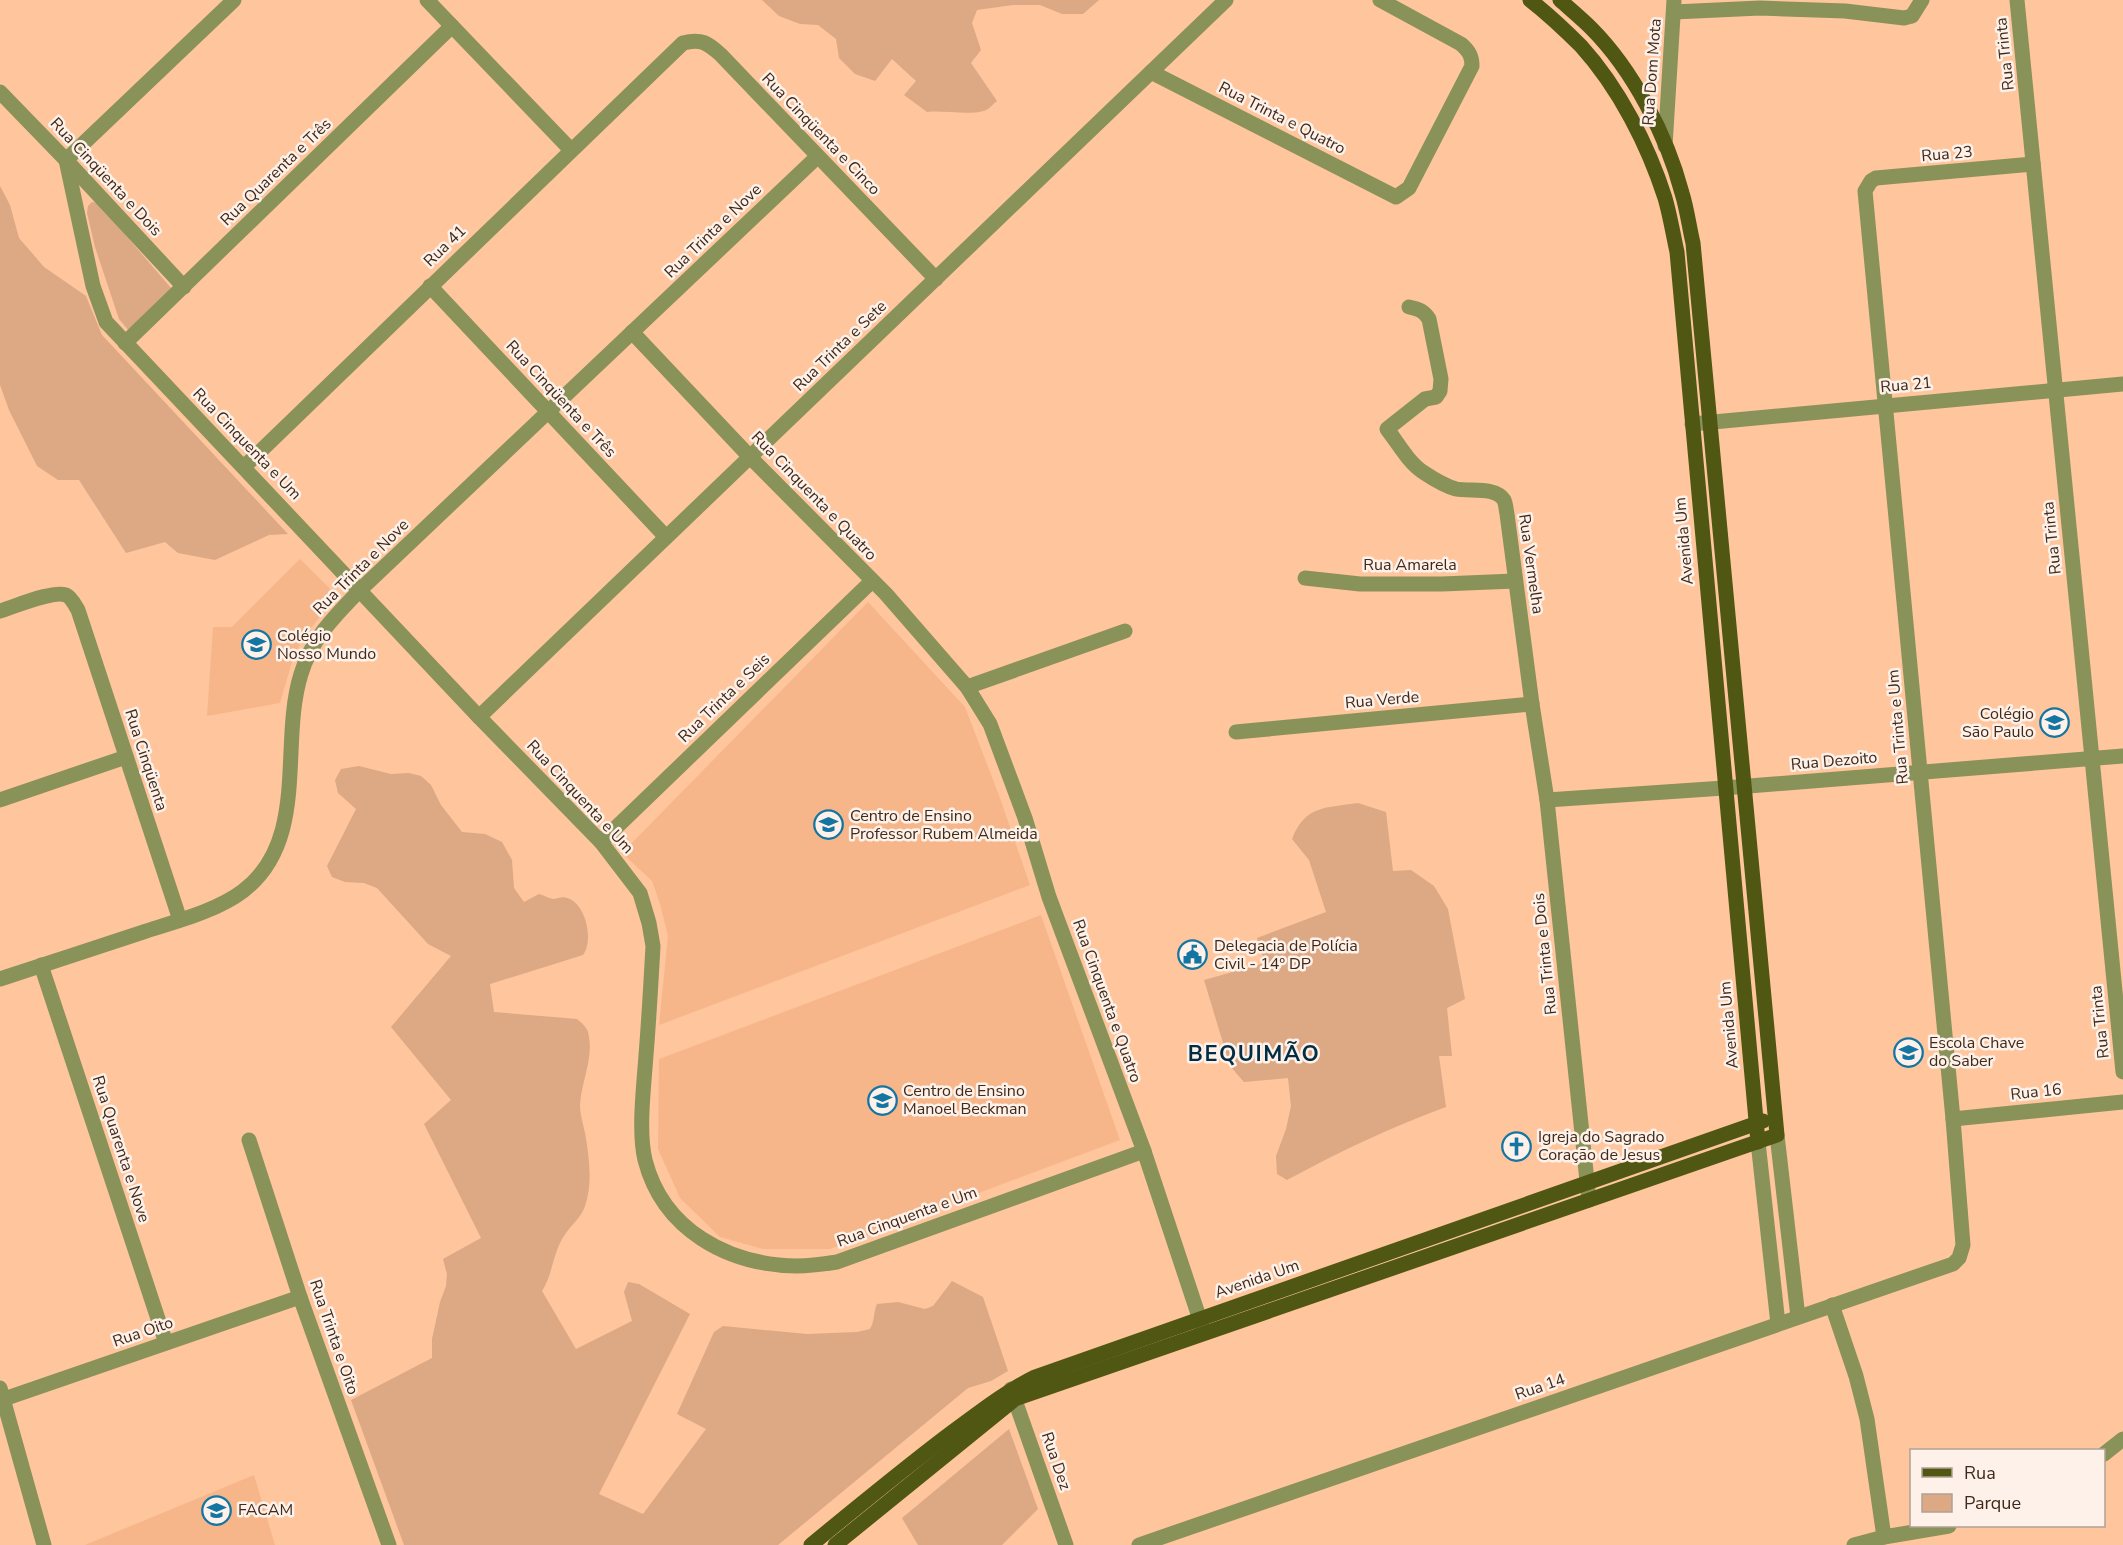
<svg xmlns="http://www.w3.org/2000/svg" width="2123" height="1545" font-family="'Nunito Sans',sans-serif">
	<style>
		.built { fill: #f6b68a }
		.green { fill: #dda884 }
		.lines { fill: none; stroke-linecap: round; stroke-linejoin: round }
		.minor { stroke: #899259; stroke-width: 15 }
		.major { stroke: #505713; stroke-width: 15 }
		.labels { text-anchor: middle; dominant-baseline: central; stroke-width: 5; stroke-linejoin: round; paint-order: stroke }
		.street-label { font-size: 16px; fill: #3f2919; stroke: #fdf1e9 }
		.poi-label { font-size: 16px; fill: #3f2919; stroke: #fdf1e9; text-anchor: start }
		.district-label { font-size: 22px; font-weight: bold; letter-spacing: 1.5px; fill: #012e44; stroke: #fdf1e9 }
	</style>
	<rect width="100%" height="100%" fill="#ffc59d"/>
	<g class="built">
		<path d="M300,559L337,596L306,634L294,655L280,703L207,716L213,627H232Z"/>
		<path d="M868,602L965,707L1000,798L1030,885L659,1025L668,936L660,904L652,881L622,853Z"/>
		<path d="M1041,915L1120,1140L830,1249H763L720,1237L680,1198L658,1149L659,1059Z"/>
		<path d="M254,1475L275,1545H85Z"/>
	</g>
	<g class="green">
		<path d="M762,0H1099L1083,14H1062L1040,5H1013L977,10L972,23L981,50L971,63L997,101C994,103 989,109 986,110C974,116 942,110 927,112L904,95L916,81L892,59L875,81L855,74L839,58L836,39L818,25L800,24L779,16Z"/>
		<path d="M0,186L10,205L19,238L44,267L86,296L102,335L288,534L269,535L215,560L178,553L165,542L126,553L79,480H58L37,466L9,410L0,385Z"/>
		<path d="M92,202L98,203L171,288L129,331L119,319L95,247L87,213L88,206Z"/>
		<path d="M359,766L391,774L409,773L421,776L431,785L441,805L462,832L485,834L502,842L512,860L514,888L524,902L539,894C543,895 548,898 553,899C557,899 563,896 567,898C586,903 594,941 583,955L490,984L494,1012L577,1019C584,1025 588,1028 589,1037C593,1060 581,1083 580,1105C580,1114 583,1124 585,1133C589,1156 593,1183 585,1206C581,1218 571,1225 564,1236C553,1252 553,1274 542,1291L576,1349L632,1321L624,1292L628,1282L639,1284L690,1314L599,1494L643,1514L706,1429L677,1414L714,1332L723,1326L807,1334L857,1332L870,1329C875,1321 873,1313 877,1304L898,1302L925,1309L933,1306L952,1281L983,1297L1008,1371L991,1381L968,1388L778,1545H404L351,1400L432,1358V1339L440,1302L446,1286L447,1274L443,1259L481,1238L424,1124L451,1100L391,1027L451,956L428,944L377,888L364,883L345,882L332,877L327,866L356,809L338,793L335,780L341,769Z"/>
		<path d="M1358,803L1386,812L1393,871L1411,870L1434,886L1448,909L1465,999L1447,1008L1452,1056H1439L1446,1107C1391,1127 1339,1152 1287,1180L1277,1174L1276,1156L1286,1129L1291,1106L1288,1078L1244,1082L1230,1066L1204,980L1265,963L1257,938L1326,912L1309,860L1292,839C1305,805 1326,808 1358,803Z"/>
		<path d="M1009,1429L1038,1509L1002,1545H918L902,1518Z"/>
	</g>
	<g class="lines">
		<g class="minor">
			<path d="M427,0L571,150"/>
			<path d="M2017,0L2123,1072"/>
			<path d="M1674,12L1760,8L1845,11L1904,18L1912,16L1922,0"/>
			<path d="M1151,72L1396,197L1409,188L1472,66C1472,56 1469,51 1461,44L1380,0"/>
			<path d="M0,92L66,160L184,287"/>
			<path d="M1665,146L1674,0"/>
			<path d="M66,160L93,286L106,322L479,717L601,842L640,893L649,923L653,946C651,982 649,1019 646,1055C644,1085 638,1131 645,1160C663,1230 728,1265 797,1266C810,1266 824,1264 837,1262L1144,1151"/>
			<path d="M66,160L234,0"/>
			<path d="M430,286L666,537"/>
			<path d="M1409,307C1419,309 1424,311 1429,319L1441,379L1440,391L1436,397L1425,399L1387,429C1398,443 1408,462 1423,472C1432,478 1445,486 1456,489C1470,492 1495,486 1504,500C1506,504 1506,510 1507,514L1532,704L1547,800L1589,1200"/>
			<path d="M632,332L750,457L886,594L967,687L990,724L1025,818L1049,897L1144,1151L1204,1332"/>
			<path d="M125,343L452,26"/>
			<path d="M1692,424L2123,384"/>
			<path d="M244,467L683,43C701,38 708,43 721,55L936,279"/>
			<path d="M1305,578L1360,584H1442L1515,581"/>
			<path d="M0,611C14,607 53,590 66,595C71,597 75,605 78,610L180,920"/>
			<path d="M967,687L1125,631"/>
			<path d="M479,717L1226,0"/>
			<path d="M1236,732L1532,704"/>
			<path d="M0,800L126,757"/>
			<path d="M1547,800L1724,788L2123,756"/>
			<path d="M601,842L872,581"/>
			<path d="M41,965L166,1343"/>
			<path d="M0,979C48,963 95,948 143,932C174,922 217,911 243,891C310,840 279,744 301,674C312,638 335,616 361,589L817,157"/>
			<path d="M1953,1119L2123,1102"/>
			<path d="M1777,1135L1798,1317"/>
			<path d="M249,1140L300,1297L389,1545"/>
			<path d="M1758,1142L1778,1324"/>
			<path d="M1832,1305L1856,1376L1867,1419L1884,1537"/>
			<path d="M0,1388L44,1545"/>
			<path d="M1011,1389L1066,1545"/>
			<path d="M0,1403L4,1399L300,1297"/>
			<path d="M2104,1454L2123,1439"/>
			<path d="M1139,1545L1953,1264L1959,1258L1963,1245L1953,1119L1865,191L1871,181L1876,178L2033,164"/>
			<path d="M1854,1545L1884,1537L1949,1526"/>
		</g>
		<g class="major">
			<path d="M1530,0C1548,14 1565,30 1581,46C1619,88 1648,145 1665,198C1670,215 1673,234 1677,252L1758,1142"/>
			<path d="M811,1545C856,1508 901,1471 947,1436C976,1415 1003,1393 1035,1377L1763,1121"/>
			<path d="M835,1545L1015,1399L1777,1135L1693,243C1689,226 1687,209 1682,193C1667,136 1633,70 1591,28C1581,18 1570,9 1560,0"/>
		</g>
	</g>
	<defs>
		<symbol id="school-ring" viewBox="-11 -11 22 22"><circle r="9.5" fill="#fdf1e9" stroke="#1475a2" stroke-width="1.5"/><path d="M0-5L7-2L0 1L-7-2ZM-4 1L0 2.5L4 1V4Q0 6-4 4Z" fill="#1475a2"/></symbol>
		<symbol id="civic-ring" viewBox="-11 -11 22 22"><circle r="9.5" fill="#fdf1e9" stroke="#1475a2" stroke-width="1.5"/><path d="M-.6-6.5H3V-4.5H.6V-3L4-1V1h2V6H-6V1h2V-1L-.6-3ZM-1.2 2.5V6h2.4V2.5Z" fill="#1475a2"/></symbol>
		<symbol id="church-ring" viewBox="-11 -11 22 22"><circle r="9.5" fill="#fdf1e9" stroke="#1475a2" stroke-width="1.5"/><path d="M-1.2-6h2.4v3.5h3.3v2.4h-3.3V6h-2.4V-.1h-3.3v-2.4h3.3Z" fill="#1475a2"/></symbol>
		<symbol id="university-ring" viewBox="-11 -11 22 22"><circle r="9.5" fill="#fdf1e9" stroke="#1475a2" stroke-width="1.5"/><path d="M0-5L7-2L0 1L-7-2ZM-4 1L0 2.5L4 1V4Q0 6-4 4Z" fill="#1475a2"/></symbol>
	</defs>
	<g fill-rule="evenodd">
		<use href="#school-ring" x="240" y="628" width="33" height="33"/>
		<use href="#school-ring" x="2038" y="706" width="33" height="33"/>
		<use href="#school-ring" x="812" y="808" width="33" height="33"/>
		<use href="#civic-ring" x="1176" y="938" width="33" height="33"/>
		<use href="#school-ring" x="1892" y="1036" width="33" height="33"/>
		<use href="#school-ring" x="866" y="1084" width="33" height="33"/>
		<use href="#church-ring" x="1500" y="1130" width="33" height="33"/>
		<use href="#university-ring" x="200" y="1494" width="33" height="33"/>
	</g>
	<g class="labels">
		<g class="street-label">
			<text transform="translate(2005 54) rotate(-96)">Rua Trinta</text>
			<text transform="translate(1652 72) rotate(-86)">Rua Dom Mota</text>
			<text transform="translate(1282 118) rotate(27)">Rua Trinta e Quatro</text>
			<text transform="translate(821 134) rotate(46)">Rua Cinqüenta e Cinco</text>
			<text transform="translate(1947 154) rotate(-5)">Rua 23</text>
			<text transform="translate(276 172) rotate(-44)">Rua Quarenta e Três</text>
			<text transform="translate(106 177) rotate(47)">Rua Cinqüenta e Dois</text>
			<text transform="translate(713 231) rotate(-44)">Rua Trinta e Nove</text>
			<text transform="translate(445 246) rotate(-44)">Rua 41</text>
			<text transform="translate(840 346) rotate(-44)">Rua Trinta e Sete</text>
			<text transform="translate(1906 385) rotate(-5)">Rua 21</text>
			<text transform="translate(561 399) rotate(47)">Rua Cinqüenta e Três</text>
			<text transform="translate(247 444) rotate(46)">Rua Cinquenta e Um</text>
			<text transform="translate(814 496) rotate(46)">Rua Cinquenta e Quatro</text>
			<text transform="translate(2052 538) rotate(-96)">Rua Trinta</text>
			<text transform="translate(1684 541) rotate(-95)">Avenida Um</text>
			<text transform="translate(1531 564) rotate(82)">Rua Vermelha</text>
			<text x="1410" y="565">Rua Amarela</text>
			<text transform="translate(361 567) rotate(-45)">Rua Trinta e Nove</text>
			<text transform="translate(724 698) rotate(-44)">Rua Trinta e Seis</text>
			<text transform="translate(1382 700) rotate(-5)">Rua Verde</text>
			<text transform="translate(1898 727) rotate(-95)">Rua Trinta e Um</text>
			<text transform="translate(146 760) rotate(72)">Rua Cinqüenta</text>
			<text transform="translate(1834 761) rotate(-5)">Rua Dezoito</text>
			<text transform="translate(580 797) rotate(47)">Rua Cinquenta e Um</text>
			<text transform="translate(1545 954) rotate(-96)">Rua Trinta e Dois</text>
			<text transform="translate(1107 1001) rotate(70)">Rua Cinquenta e Quatro</text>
			<text transform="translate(2100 1022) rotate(-96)">Rua Trinta</text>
			<text transform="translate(1729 1025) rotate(-95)">Avenida Um</text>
			<text transform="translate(2036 1092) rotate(-6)">Rua 16</text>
			<text transform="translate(121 1149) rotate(72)">Rua Quarenta e Nove</text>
			<text transform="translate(907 1217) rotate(-20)">Rua Cinquenta e Um</text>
			<text transform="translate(1257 1279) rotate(-19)">Avenida Um</text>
			<text transform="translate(143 1332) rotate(-19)">Rua Oito</text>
			<text transform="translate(334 1337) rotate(71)">Rua Trinta e Oito</text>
			<text transform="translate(1540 1387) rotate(-19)">Rua 14</text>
			<text transform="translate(1056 1461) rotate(71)">Rua Dez</text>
		</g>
		<g class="poi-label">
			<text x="277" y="636">Colégio<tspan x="277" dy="18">Nosso Mundo</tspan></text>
			<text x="2034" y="714" text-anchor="end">Colégio<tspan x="2034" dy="18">São Paulo</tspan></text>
			<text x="850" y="816">Centro de Ensino<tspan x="850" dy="18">Professor Rubem Almeida</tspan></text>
			<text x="1214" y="946">Delegacia de Polícia<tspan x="1214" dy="18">Civil - 14º DP</tspan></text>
			<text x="1929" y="1043">Escola Chave<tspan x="1929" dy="18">do Saber</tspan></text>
			<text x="903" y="1091">Centro de Ensino<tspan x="903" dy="18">Manoel Beckman</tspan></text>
			<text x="1538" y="1137">Igreja do Sagrado<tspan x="1538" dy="18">Coração de Jesus</tspan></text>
			<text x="238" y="1510">FACAM</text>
		</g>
		<g class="district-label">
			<text x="1254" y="1054">BEQUIMÃO</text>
		</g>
	</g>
	<rect x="1910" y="1449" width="195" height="78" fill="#fdf1e9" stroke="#b1a196" stroke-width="1.5"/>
	<rect x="1922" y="1468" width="30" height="9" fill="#505713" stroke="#b1a196" stroke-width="1.5"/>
	<text x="1964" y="1479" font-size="18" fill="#3f2919">Rua</text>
	<rect x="1922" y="1494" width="30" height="18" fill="#dda884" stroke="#b1a196" stroke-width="1.5"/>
	<text x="1964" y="1509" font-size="18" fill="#3f2919">Parque</text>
</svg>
